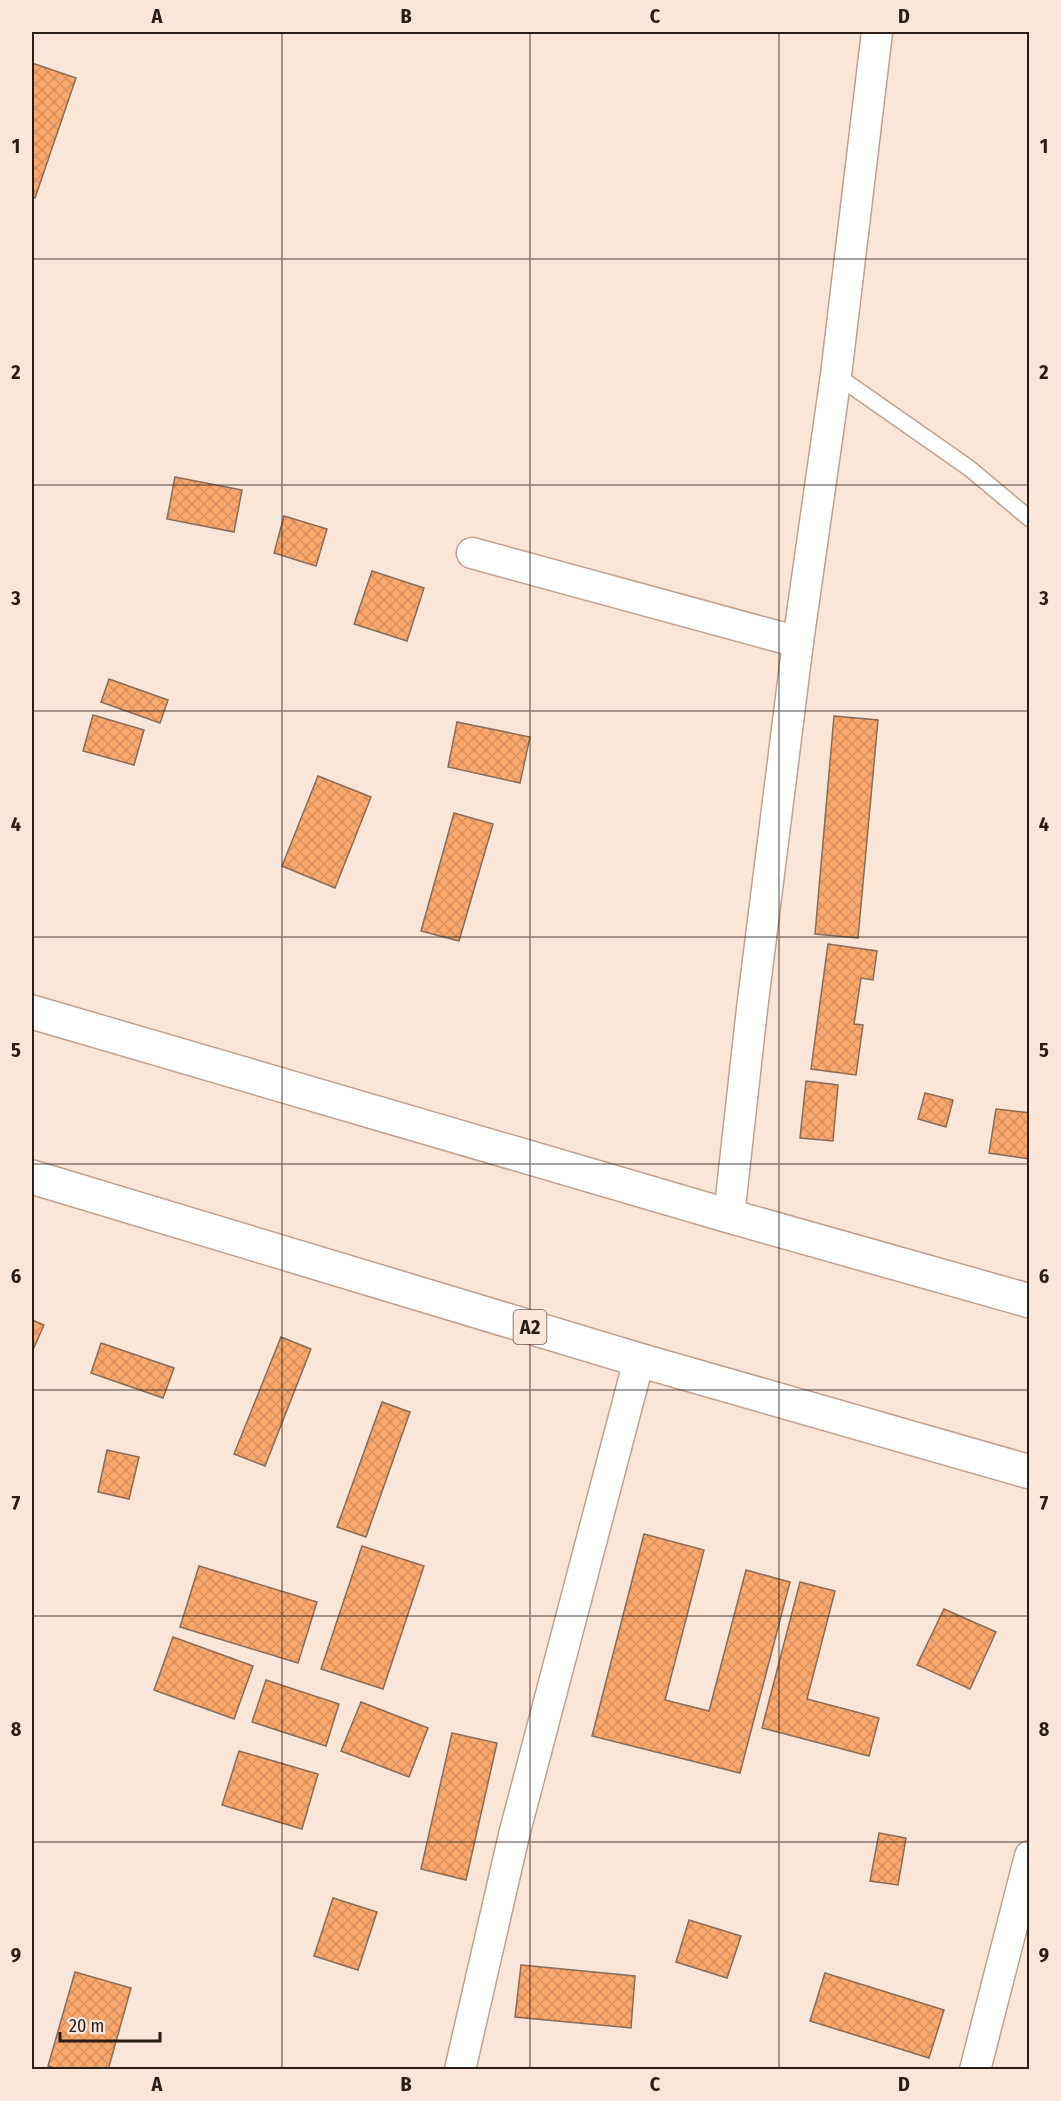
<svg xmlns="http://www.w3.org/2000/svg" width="1061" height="2101" font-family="'Fira Sans Condensed',sans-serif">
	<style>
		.building { fill: url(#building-cross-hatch); stroke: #896c58; stroke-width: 1.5 }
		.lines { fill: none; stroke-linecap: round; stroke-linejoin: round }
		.service-casing { stroke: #c0a18c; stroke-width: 18 }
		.minor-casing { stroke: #c0a18c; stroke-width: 33 }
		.trunk-casing { stroke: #c0a18c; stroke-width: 36 }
		.service { stroke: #fff; stroke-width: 15 }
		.minor { stroke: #fff; stroke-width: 30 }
		.trunk { stroke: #fff; stroke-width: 33 }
		.grid { fill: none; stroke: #291d15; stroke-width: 1.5; stroke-opacity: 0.55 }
		.labels { text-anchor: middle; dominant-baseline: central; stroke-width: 4.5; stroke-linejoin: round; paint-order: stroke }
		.shield { fill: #fae6d9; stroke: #685950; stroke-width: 1.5 }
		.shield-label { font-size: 20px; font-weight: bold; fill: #291d15 }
		.neatline { fill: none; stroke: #291d15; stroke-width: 2 }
		.grid-label { font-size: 20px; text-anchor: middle; font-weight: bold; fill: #291d15 }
	</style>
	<defs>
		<pattern id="building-cross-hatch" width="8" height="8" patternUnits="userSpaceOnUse" patternTransform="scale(1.5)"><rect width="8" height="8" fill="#fba86c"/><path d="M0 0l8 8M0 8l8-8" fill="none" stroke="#d7905d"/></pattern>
	</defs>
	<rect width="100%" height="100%" fill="#fae6d9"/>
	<g class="building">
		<path d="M32,63L76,78L35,198L32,197Z"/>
		<path d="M175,477L242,490L234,532L167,519Z"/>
		<path d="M284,516L327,529L316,566L274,553Z"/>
		<path d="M372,571L424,588L407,641L354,624Z"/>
		<path d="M109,679L168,700L160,723L101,702Z"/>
		<path d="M93,715L144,730L134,765L83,751Z"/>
		<path d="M834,716L878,720L858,938L815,934Z"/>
		<path d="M457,722L530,737L520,783L448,767Z"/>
		<path d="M318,776L371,797L335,888L282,866Z"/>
		<path d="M454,813L493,824L459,941L421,931Z"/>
		<path d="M828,944L877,951L873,980L861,978L854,1024L863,1025L856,1075L811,1069Z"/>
		<path d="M806,1081L838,1085L833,1141L800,1138Z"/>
		<path d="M925,1093L953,1100L946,1127L918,1119Z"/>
		<path d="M996,1109L1030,1113L1029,1159L989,1153Z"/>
		<path d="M32,1320L44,1325L32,1352Z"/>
		<path d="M281,1337L311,1349L265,1466L234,1454Z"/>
		<path d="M101,1343L174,1368L163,1398L91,1373Z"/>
		<path d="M382,1402L410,1412L366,1537L337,1527Z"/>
		<path d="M107,1450L139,1457L129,1499L98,1492Z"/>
		<path d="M644,1534L704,1550L665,1700L709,1711L746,1570L790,1582L740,1773L592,1736Z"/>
		<path d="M362,1546L424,1566L383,1689L321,1669Z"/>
		<path d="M199,1566L317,1602L298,1663L180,1627Z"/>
		<path d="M800,1582L835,1591L807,1699L879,1718L869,1756L762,1728Z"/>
		<path d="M944,1609L996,1632L970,1689L917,1665Z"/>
		<path d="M173,1637L253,1666L234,1719L154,1690Z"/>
		<path d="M266,1680L339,1704L326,1746L252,1722Z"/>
		<path d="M361,1702L428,1728L409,1777L341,1751Z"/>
		<path d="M452,1733L497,1743L466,1880L421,1869Z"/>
		<path d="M239,1751L318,1774L302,1829L222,1805Z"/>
		<path d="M879,1833L906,1838L898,1885L870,1881Z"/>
		<path d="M333,1898L377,1912L358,1970L314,1956Z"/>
		<path d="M689,1920L741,1936L727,1978L676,1962Z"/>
		<path d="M521,1965L635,1976L631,2028L515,2017Z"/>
		<path d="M75,1972L131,1988L108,2070H61L48,2066Z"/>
		<path d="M825,1973L944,2010L929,2058L810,2021Z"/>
	</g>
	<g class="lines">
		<defs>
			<path id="service" d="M836,375L969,468L1030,519"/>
			<g id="minor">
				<path d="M472,553L798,642"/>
				<path d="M729,1216L752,1009L798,642L836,375L877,32"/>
				<path d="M460,2070L514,1835L639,1360"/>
				<path d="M975,2070L1030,1856"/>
			</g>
			<g id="trunk">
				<path d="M32,1012L729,1216L1030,1301"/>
				<path d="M32,1177L639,1360L1030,1472"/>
			</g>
		</defs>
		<use href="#service" class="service-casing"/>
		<use href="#minor" class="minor-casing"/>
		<use href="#trunk" class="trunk-casing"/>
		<use href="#service" class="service"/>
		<use href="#minor" class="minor"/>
		<use href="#trunk" class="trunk"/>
	</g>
	<path class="grid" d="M282,32V2070M530,32V2070M779,32V2070M32,259H1030M32,485H1030M32,711H1030M32,937H1030M32,1164H1030M32,1390H1030M32,1616H1030M32,1842H1030"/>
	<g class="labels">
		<rect class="shield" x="513.5" y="1310" width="33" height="34" rx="4.5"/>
		<g class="shield-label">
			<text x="530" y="1327">A2</text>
		</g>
	</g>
	<rect width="1061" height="2101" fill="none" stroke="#fae6d9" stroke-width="66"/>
	<path d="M60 2032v9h100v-9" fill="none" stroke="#291d15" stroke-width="3"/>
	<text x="69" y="2032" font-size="18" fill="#291d15" stroke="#fae6d9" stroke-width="4.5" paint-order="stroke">20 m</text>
	<rect x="33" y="33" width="995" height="2035" class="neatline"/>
	<g class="grid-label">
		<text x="157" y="23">A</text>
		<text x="406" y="23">B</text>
		<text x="655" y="23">C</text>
		<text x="904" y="23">D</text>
		<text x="16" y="153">1</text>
		<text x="1044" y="153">1</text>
		<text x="16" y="379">2</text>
		<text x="1044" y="379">2</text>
		<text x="16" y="605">3</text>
		<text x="1044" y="605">3</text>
		<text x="16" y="831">4</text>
		<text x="1044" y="831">4</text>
		<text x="16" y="1057">5</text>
		<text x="1044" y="1057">5</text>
		<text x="16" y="1283">6</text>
		<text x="1044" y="1283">6</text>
		<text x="16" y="1510">7</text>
		<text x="1044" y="1510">7</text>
		<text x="16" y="1736">8</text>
		<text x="1044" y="1736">8</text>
		<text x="16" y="1962">9</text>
		<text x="1044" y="1962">9</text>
		<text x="157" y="2091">A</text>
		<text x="406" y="2091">B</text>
		<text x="655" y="2091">C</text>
		<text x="904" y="2091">D</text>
	</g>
</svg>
